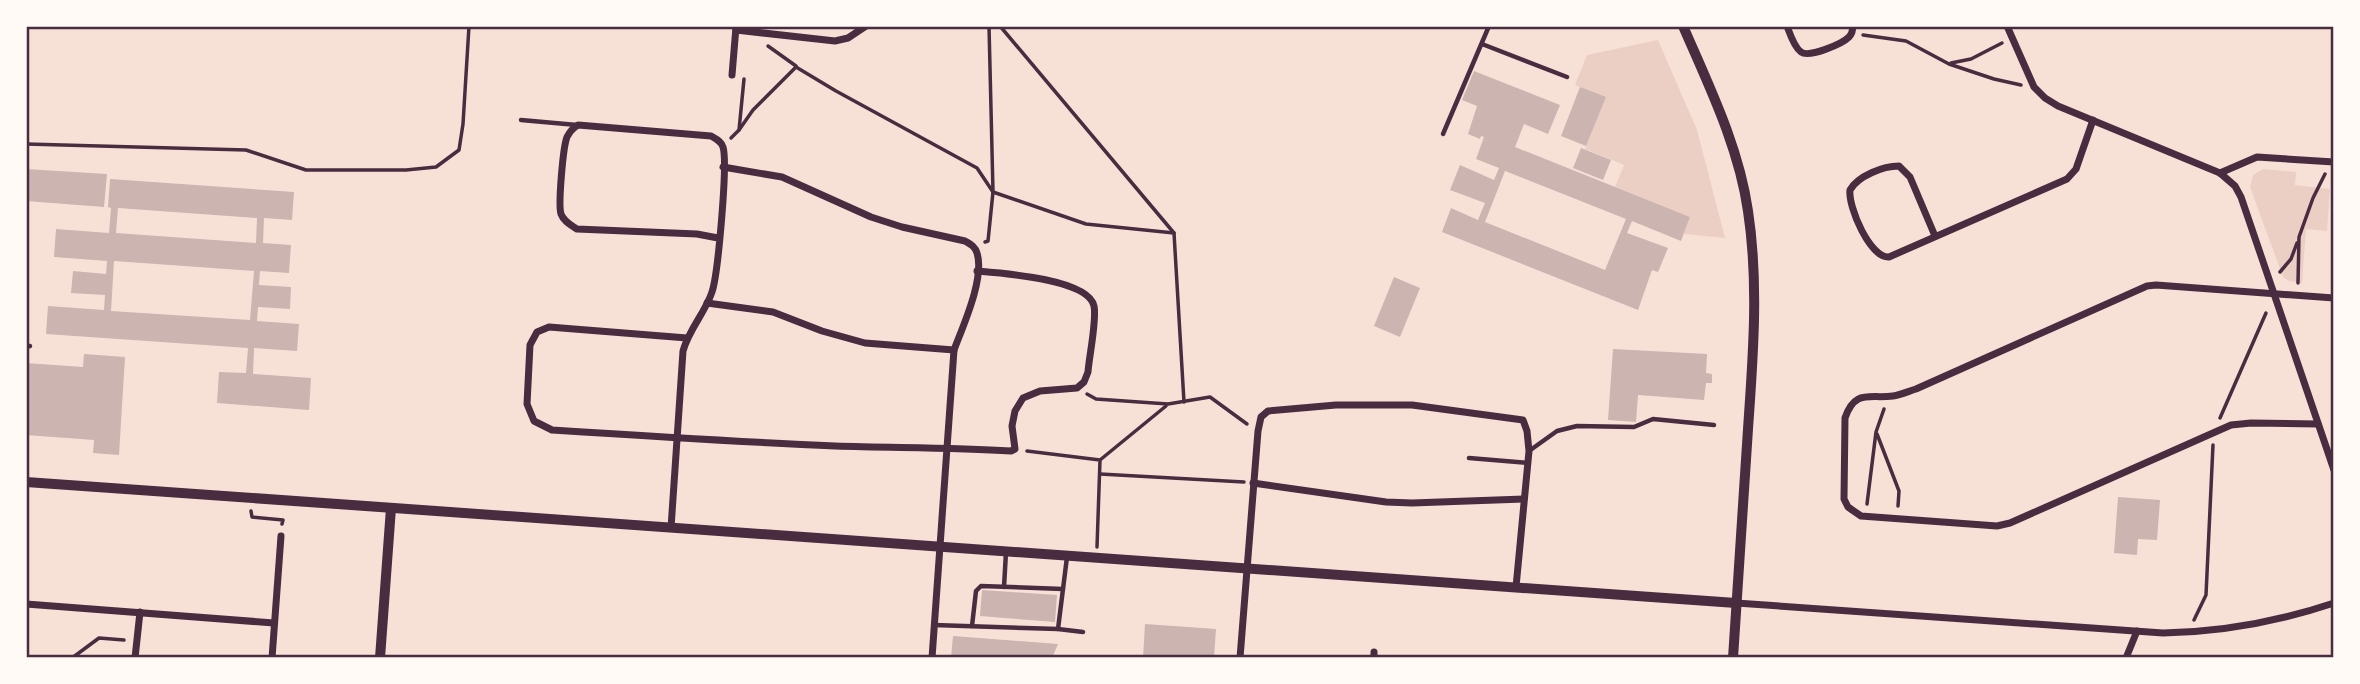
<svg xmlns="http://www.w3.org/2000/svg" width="2360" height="684" font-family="Helvetica,sans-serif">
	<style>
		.green { fill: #ebcfc5 }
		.building { fill: #ccb4b1; fill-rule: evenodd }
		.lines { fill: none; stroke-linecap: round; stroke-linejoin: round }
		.path { stroke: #4a2c40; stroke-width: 3.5 }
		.service { stroke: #4a2c40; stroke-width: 4.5 }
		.minor { stroke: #4a2c40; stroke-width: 7 }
		.tertiary { stroke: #4a2c40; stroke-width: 10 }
		.neatline { fill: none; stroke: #4a2c40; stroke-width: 2.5 }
	</style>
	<rect width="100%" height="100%" fill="#f7e1d7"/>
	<g class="green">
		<path d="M1658,40L1697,130L1725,238L1684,234L1690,217L1615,187L1624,165L1585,149L1605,98L1575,85L1587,55Z"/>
		<path d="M2263,169L2296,172L2295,185L2330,189L2327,231L2306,229L2302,283L2289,281L2283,277L2250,187L2253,175Z"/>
	</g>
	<g class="building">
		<path d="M1474,71L1560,105L1548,134L1524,124L1515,147L1690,217L1681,241L1632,221L1627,233L1668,248L1658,272L1652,270L1638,310L1442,232L1451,208L1478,220L1485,203L1450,190L1460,165L1494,180L1499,168L1476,159L1484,137L1481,136L1480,139L1468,134L1477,106L1462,100ZM1505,171L1626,219L1605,270L1485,222Z"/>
		<path d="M1580,87L1606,97L1586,146L1561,136Z"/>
		<path d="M1581,148L1611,160L1603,180L1573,168Z"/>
		<path d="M26,169L107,174L104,207L26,201Z"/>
		<path d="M110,179L294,192L292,220L264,218L263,243L291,245L289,273L260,271L259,285L291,287L290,309L258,307L257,321L299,324L297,351L254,348L253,374L311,378L309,410L217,403L219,372L246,373L248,348L46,334L48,306L104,310L105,295L71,293L73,271L106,274L107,261L54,257L56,229L109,233L111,208L108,207ZM118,208L257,218L256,243L116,233ZM114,261L254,271L250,320L111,311Z"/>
		<path d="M1394,277L1420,288L1400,337L1374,326Z"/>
		<path d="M1613,349L1707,354L1706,373L1712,374V383H1706L1704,400L1638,395L1636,422L1608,420Z"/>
		<path d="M84,354L125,357L119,455L93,453L94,440L26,435V363L83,367Z"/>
		<path d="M2118,497L2160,500L2157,540L2138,539L2137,555L2114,553Z"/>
		<path d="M982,590L1057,595L1055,622L980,616Z"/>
		<path d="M1145,624L1216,629L1214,658H1143Z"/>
		<path d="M953,636L1058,644L1052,658H951Z"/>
	</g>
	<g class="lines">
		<g class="path">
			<path d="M1000,26L1174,233L1184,402"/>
			<path d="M1863,35L1906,41L1949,64L1994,79L2021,85"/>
			<path d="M768,46L796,66"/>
			<path d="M1951,63L1971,59L2002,43"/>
			<path d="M739,130L753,110L796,67L836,91L977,168L993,192L1086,224L1174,233"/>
			<path d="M731,138L739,130L744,79"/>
			<path d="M26,144L246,150L306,170H406L436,167L459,150L463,124L469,26"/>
			<path d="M985,242L988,241L993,192L989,26"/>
			<path d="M2280,272L2291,259L2297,243"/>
			<path d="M2298,283L2299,237L2313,198L2325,174"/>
			<path d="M1087,394L1096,399L1168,404L1210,397L1247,424"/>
			<path d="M2220,418L2266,313"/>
			<path d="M1877,434L1899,491L1898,506"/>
			<path d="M1027,451L1100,460L1097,547"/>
			<path d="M1100,460L1166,406"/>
			<path d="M1100,474L1244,482"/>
			<path d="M1867,504L1876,432L1884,409"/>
			<path d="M251,511L252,517L283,520L282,524"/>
			<path d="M2194,620L2206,595L2213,445"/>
			<path d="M72,658L99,638L124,640"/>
		</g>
		<g class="service">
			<path d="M1482,44L1567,77"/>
			<path d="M521,120L577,125"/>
			<path d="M1443,134L1489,26"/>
			<path d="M26,347L30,346"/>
			<path d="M1529,451L1557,431L1577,426L1634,427L1653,419L1714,425"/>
			<path d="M1469,458L1528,463"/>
			<path d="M1004,587L1006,552"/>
			<path d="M934,625L1058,629L1083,632"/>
			<path d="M972,626L976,591L981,586L1063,589"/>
			<path d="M1058,629L1067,557"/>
		</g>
		<g class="minor">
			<path d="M1787,26C1790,34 1794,47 1801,52C1809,58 1842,44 1849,37C1853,33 1852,31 1853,26"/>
			<path d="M2007,26L2034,87L2045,98L2058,106L2220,173L2235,186L2241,197L2334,470"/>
			<path d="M736,30L835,41L848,38L866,26"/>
			<path d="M732,75L736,27"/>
			<path d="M723,167L782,177L871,217L902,227L965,241C970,244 975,246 977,253C985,278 963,326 954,350L932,658"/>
			<path d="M2220,173L2257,157L2334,162"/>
			<path d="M1935,236L1910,177L1899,166C1883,166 1858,176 1850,190C1848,207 1870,258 1889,257L2067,179L2076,169L2093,120"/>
			<path d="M707,303L773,312L822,331L865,343L954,350"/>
			<path d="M687,338L549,327L537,332L530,345L527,404L534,421L552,430C646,436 740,442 835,446C894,448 952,447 1011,451L1015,449L1012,426L1015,411L1023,398L1040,391L1077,388L1084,382L1088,372C1089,357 1097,320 1094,306C1088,279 1001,273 977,271"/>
			<path d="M2318,424L2251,423L2231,425L2010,523L1997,526L1861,516L1848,507L1844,499L1845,418C1855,389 1869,399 1893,396C1901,395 1909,391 1916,389L2147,286L2156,285L2334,298"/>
			<path d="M1253,483L1386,502L1412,503L1524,499"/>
			<path d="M671,528L683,351C689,329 705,313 712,292C718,274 728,163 723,147C721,141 716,139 711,136L578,125C573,128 570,131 567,137C563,147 558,205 561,214C564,222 571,225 577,229L697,234L718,238"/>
			<path d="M1736,603L2163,633C2223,632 2277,622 2334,603"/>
			<path d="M26,604L274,623"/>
			<path d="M135,658L140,612"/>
			<path d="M272,658L281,536"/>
			<path d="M1240,658L1258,431L1261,417L1268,411L1336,405H1412L1523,420L1527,431L1529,451L1516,587"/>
			<path d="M1374,658V652"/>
			<path d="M2126,658L2137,631"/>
		</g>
		<g class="tertiary">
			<path d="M1683,26C1709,86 1739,147 1748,211C1759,283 1753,357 1748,429C1743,505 1738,582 1733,658"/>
			<path d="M26,482L1736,603"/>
			<path d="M380,658L391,508"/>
		</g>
	</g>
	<rect width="2360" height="684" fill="none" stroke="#fffaf5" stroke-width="56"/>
	<rect x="28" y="28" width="2304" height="628" class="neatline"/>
</svg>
